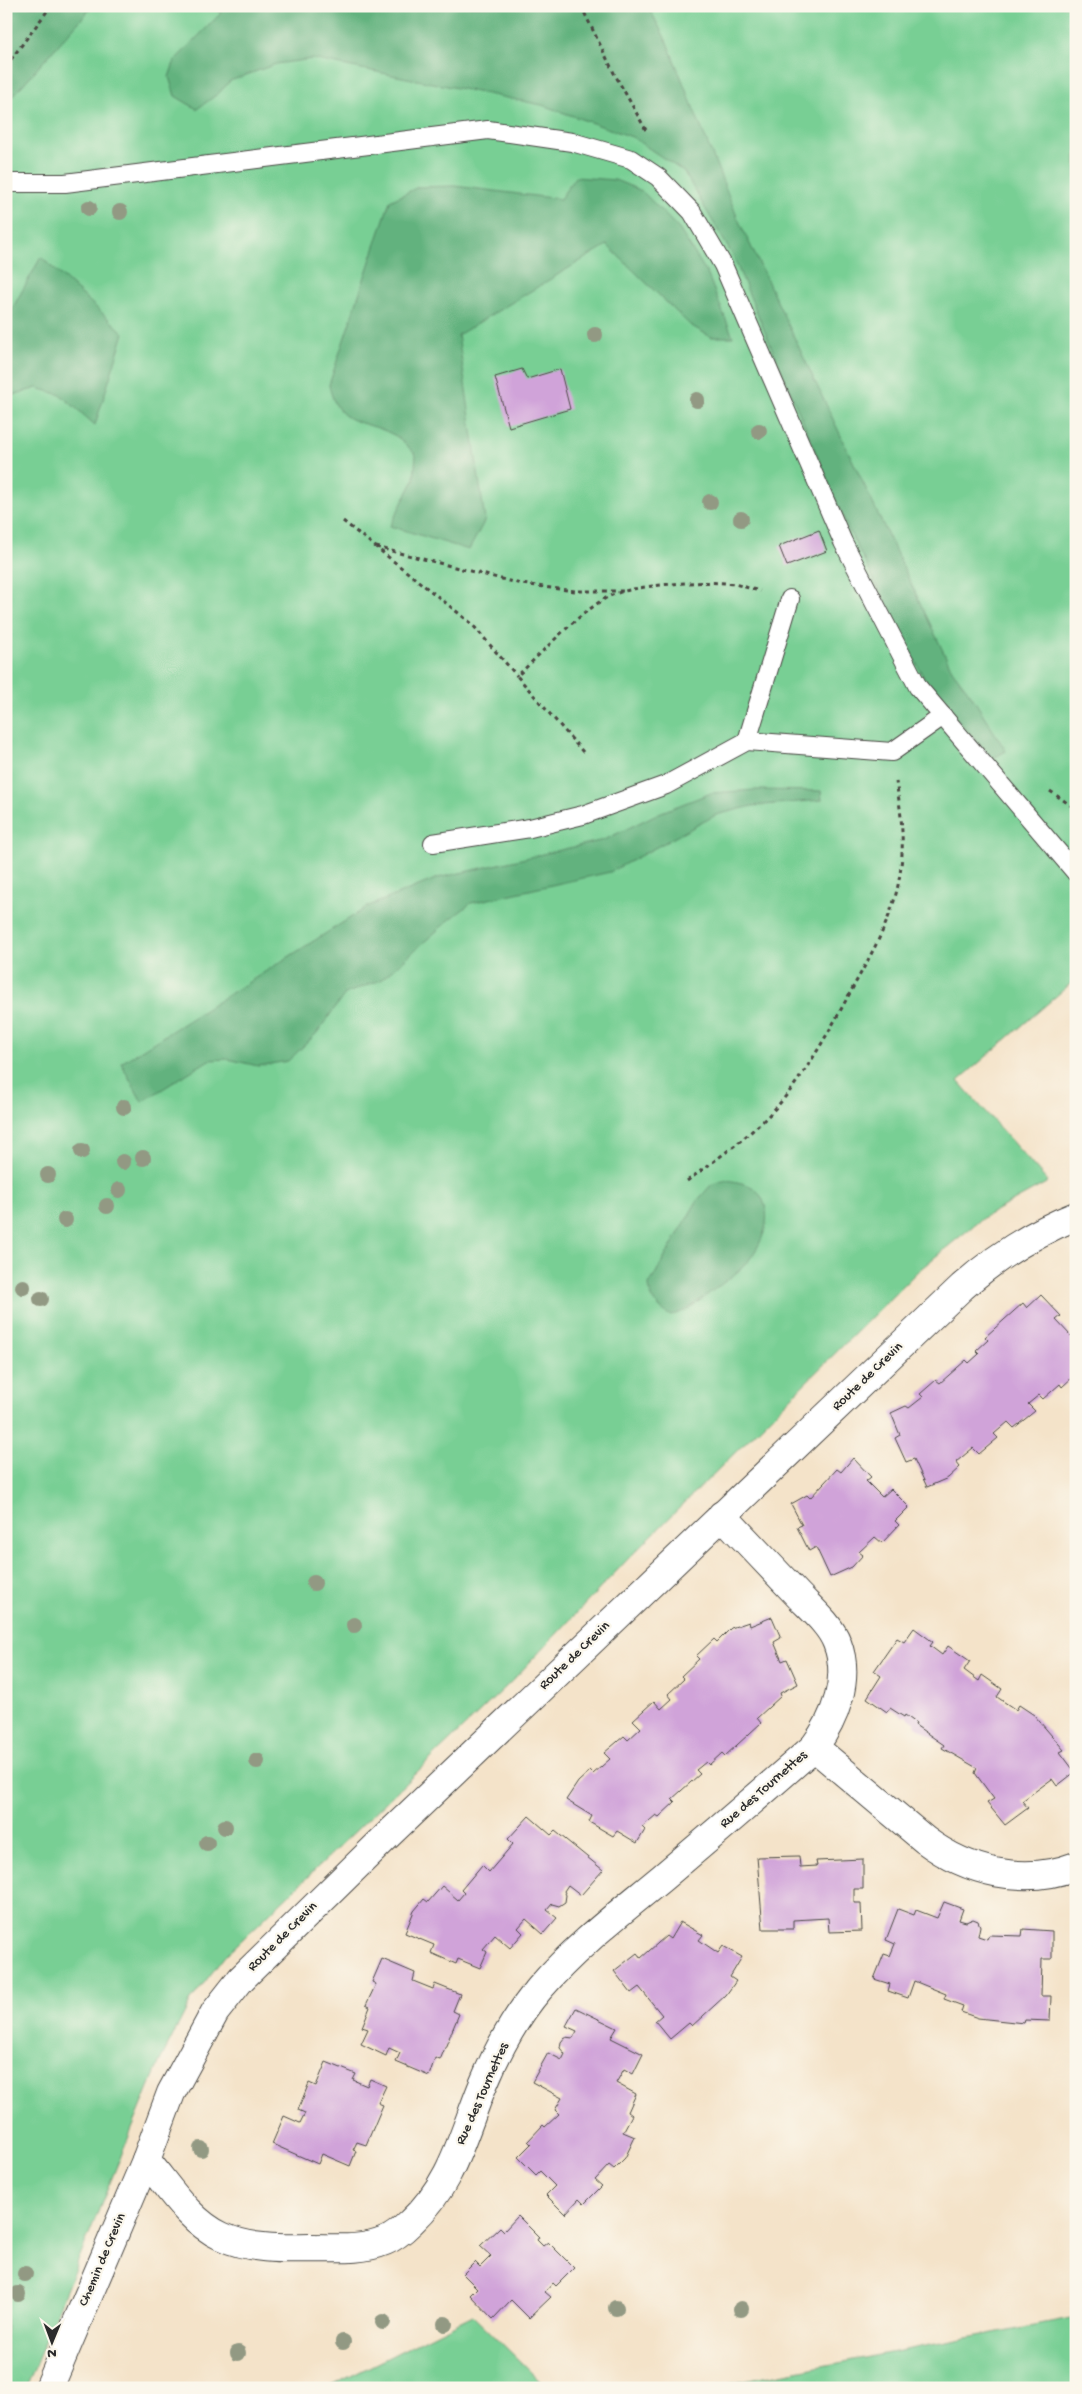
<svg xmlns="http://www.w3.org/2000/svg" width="1082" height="2394" font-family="'Gochi Hand',sans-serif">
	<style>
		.green { fill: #78cf94; stroke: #527d60 }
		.forest { fill: #62b27e; stroke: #466e54 }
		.building { fill: #d0a3d9 }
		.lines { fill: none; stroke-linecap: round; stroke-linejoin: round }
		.lane-casing { stroke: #494743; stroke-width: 20 }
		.street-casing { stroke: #494743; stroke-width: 30 }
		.path { stroke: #494743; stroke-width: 3; stroke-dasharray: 4 4; stroke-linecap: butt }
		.lane { stroke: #fff; stroke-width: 18 }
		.street { stroke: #fff; stroke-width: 28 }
		.tree { fill: #929983 }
		.labels { text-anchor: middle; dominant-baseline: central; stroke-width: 4.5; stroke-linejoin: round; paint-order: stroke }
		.street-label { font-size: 14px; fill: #2b2b2b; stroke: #fbf7ec }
	</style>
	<rect width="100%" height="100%" fill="#fbf7ec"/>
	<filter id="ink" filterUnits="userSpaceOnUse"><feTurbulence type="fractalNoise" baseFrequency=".02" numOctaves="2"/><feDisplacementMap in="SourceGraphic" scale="10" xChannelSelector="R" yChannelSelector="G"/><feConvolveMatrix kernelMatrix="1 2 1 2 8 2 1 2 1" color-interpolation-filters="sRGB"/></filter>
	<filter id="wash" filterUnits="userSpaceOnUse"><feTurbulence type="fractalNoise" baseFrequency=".0096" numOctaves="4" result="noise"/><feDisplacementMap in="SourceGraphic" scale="20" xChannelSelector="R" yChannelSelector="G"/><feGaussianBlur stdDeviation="1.12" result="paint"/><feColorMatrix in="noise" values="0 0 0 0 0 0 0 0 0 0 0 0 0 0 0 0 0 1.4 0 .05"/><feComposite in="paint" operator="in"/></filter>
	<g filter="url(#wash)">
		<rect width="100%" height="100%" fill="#f4e3c9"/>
		<g class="green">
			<path d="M6,6H1076V979L958,1081L1048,1182L984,1217L918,1271L628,1559L511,1682L224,1957L191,2000L159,2063L26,2388H6Z"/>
			<path d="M473,2315L547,2388H327Z"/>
			<path d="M1076,2317V2388H708Z"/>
		</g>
		<g class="forest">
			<path d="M6,6H93L10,99L6,98Z"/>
			<path d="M212,6H648L666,40L738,219L952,670L971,695L1006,751L992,759L926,682L849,531L733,256L684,172L632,137L542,105L312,59L276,64L230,81L219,93L197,109L175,96L169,77L175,60L221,13Z"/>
			<path d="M575,177L615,180L642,191L679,229L707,273L733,337H711L690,325L607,245L458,335L485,520L469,550L390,526L414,480L416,455C409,448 401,438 392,434C361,418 338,428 329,385L390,201L418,187L454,186L560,199Z"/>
			<path d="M41,257L124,333L95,425L61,395L37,388L6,397V320Z"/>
			<path d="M755,790L821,791L822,800L752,806L716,815L610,872L471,903L448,921L381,980L345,994L316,1034L288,1061L258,1066L228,1059L209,1060L142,1102L121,1063L369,906L438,878L604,840L659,813L711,793Z"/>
			<path d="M727,1180C737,1182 752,1184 758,1192C774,1213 765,1237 752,1256C742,1271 725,1281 711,1292C697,1302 686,1314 669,1315C657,1306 650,1300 649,1285L697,1201L712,1184Z"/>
		</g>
		<g id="blocks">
			<g class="building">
				<path d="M522,369L527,379L560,369L570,409L509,427L495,377Z"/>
				<path d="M819,530L827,551L787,566L779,546Z"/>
				<path d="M1041,1295L1061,1316L1056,1320L1071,1336L1076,1332V1374L1062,1387L1060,1384L1043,1399L1039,1395L1028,1404L1035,1411L1014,1428L1008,1422L994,1434L998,1438L979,1454L973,1448L956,1462L960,1467L948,1478L927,1487L914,1459L906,1462L895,1438L900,1435L891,1413L906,1406L909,1408L923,1397L920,1394L936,1380L940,1383L966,1360L969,1363L979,1354L976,1351L988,1340L985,1337L1023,1303L1027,1308Z"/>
				<path d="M853,1458L871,1477L866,1481L882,1497L891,1489L909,1507L895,1521L899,1525L882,1543L875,1537L859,1552L863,1555L852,1567L830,1577L816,1547L809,1551L797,1527L802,1525L791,1504L807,1495L810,1498L837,1469L841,1472Z"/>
				<path d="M772,1617L781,1638L774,1642L782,1661L787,1659L798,1684L780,1693L781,1696L757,1718L761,1723L725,1756L722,1753L709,1765L706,1762L696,1770L700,1774L672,1799L675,1802L659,1817L656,1815L642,1827L645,1830L637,1843L617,1831L613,1836L589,1822L592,1816L566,1800L578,1782L590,1771L593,1774L610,1759L604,1753L624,1736L628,1740L641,1728L633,1720L654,1701L661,1709L672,1699L668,1694L684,1679L681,1676L699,1659L696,1656L714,1639L717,1642L731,1628L749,1622L750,1626Z"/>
				<path d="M914,1628L933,1642L930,1646L942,1655L948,1646L970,1661L964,1670L979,1681L982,1675L1002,1689L997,1697L1016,1710L1019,1705L1034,1715L1064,1750L1060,1752L1075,1772L1057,1786L1052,1779L1022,1801L1028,1808L1005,1825L987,1803L994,1799L975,1773L977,1768L942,1748L944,1745L915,1725L916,1723L905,1715L904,1717L890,1708L887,1712L867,1698L881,1676L874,1671L897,1638L904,1642Z"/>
				<path d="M529,1816L551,1835L555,1831L603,1870L581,1895L568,1885L564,1891L566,1895L565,1902L559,1906L552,1904L547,1910L557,1918L543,1934L526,1919L518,1928L523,1933L510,1948L495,1935L483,1949L487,1952L480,1968L458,1959L456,1964L431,1953L434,1945L405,1933L414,1911L424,1899L428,1902L442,1886L458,1900L464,1893L461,1890L482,1865L489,1872L513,1844L508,1839Z"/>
				<path d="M799,1856L800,1867L817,1866L816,1861L863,1859V1889H854V1903H861L862,1931L829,1932L828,1918L793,1920V1929H763L757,1857Z"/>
				<path d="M944,1902L963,1909L959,1920L966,1922L973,1919L978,1921L980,1926L978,1936L987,1939L989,1935L1022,1936L1023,1929L1052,1931V1959H1042L1041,1996H1051L1050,2021L1025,2020L1024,2023L978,2018L961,2012L963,2006L944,1999L946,1994L914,1981L908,1998L888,1991L890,1984L874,1979L884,1954L890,1956L895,1944L886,1940L898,1909L914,1915L916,1910L937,1918Z"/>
				<path d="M680,1922L703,1935L699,1940L718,1953L723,1946L742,1957L730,1977L736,1981L726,1995L692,2026L689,2023L670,2039L655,2021L662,2015L639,1987L631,1993L614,1971L637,1953L641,1958L666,1936L670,1939Z"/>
				<path d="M382,1959L415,1973L413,1981L433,1989L435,1984L460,1994L453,2011L459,2014L440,2060L435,2058L429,2076L396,2062L400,2053L389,2048L386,2056L361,2044L368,2029L362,2027L370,2007L366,2005L376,1984L372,1982Z"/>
				<path d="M576,2008L617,2028L611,2038L643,2054L633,2074L624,2069L616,2083L636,2094L628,2112L632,2115L623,2132L635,2137L625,2158L614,2169L609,2165L595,2180L602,2186L584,2204L579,2199L565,2214L546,2195L555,2186L540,2171L536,2175L518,2157L531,2144L528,2141L543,2125L545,2127L559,2114L555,2110L562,2098L532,2082L548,2053L562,2060L565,2054L560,2048L561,2042L565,2037L573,2038L577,2031L566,2026Z"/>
				<path d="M326,2062L356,2074L353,2080L367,2086L370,2079L386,2086L378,2103L383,2105L366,2145L357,2142L353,2150L356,2151L350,2166L322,2154L318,2164L272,2144L284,2116L300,2123L305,2113L298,2110L309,2083L316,2086Z"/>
				<path d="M518,2216L539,2237L537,2240L543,2246L548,2242L574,2268L556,2286L553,2283L545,2292L551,2297L529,2318L511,2300L493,2319L470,2295L477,2288L463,2274L475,2262L480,2267L491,2256L480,2246L500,2227L504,2231Z"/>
			</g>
		</g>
	</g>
	<g filter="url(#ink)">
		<use href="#blocks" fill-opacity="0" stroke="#494743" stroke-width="1"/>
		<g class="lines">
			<defs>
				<g id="lane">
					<path d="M6,183H65L488,130L572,142L631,159L658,177L692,212L723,265L843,542L918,687L1076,873"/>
					<path d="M747,741L790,599"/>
					<path d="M433,843L530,828L583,815L666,785L747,741L892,752L943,716"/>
				</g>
				<g id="street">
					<path d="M722,1515C747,1541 771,1567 796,1593C810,1608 830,1624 837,1643C851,1679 835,1719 814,1747"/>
					<path d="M146,2160C168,2186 189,2221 221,2236C248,2249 282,2249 310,2248C335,2248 361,2251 385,2241C395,2237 403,2230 411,2222C453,2183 462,2136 483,2085C497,2051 516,2016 540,1988C576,1946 621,1912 663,1877C714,1834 764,1791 814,1747L925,1840C968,1872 1024,1886 1076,1866"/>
					<path d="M49,2388L146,2160L171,2093L215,2012L241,1979L389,1834L962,1287C997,1256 1033,1233 1076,1216"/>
				</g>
			</defs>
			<use href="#lane" class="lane-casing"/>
			<use href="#street" class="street-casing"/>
			<g class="path">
				<path d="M581,6L614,73L647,132"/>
				<path d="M6,66L51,6"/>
				<path d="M343,521L471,623L517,676"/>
				<path d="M376,547L521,584L575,591H623"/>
				<path d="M583,752L517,676C545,650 573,618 606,598C629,584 707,580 734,584C743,586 751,589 760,591"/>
				<path d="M1050,791L1076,809"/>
				<path d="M687,1181C714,1161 743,1141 767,1117C802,1082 827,1035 851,991C870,956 892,920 899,880C905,847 902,816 896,782"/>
			</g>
			<use href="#lane" class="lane"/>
			<use href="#street" class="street"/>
		</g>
		<g class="tree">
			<circle cx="89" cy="208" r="8"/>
			<circle cx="120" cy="212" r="8"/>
			<circle cx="595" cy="335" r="8"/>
			<circle cx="697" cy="400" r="8"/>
			<circle cx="759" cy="431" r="8"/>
			<circle cx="710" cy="502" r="8"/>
			<circle cx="741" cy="519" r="8"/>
			<circle cx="124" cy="1107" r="8"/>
			<circle cx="82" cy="1151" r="8"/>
			<circle cx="143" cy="1158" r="8"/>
			<circle cx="123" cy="1162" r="8"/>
			<circle cx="48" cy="1175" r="8"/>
			<circle cx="119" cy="1190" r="8"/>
			<circle cx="107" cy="1206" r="8"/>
			<circle cx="65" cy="1220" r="8"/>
			<circle cx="23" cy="1287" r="8"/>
			<circle cx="41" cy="1299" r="8"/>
			<circle cx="314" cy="1583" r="8"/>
			<circle cx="354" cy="1625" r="8"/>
			<circle cx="257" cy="1761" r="8"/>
			<circle cx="225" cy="1827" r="8"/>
			<circle cx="207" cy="1843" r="8"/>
			<circle cx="201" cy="2149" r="8"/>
			<circle cx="25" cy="2274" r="8"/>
			<circle cx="18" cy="2294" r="8"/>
			<circle cx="616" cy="2308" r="8"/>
			<circle cx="741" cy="2309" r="8"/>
			<circle cx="383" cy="2322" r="8"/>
			<circle cx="445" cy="2324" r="8"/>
			<circle cx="343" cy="2342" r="8"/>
			<circle cx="238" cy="2353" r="8"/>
		</g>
	</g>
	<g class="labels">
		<g class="street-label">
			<text transform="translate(868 1377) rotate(-44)">Route de Crevin</text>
			<text transform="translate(575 1656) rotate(-44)">Route de Crevin</text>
			<text transform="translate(764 1790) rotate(-41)">Rue des Tournettes</text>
			<text transform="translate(283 1937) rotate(-45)">Route de Crevin</text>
			<text transform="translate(483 2094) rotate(-66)">Rue des Tournettes</text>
			<text transform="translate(103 2260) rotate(-67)">Chemin de Crevin</text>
		</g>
	</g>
	<rect width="1082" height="2394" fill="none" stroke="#fbf7ec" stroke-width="25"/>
	<g transform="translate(52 2342) rotate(181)" stroke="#fbf7ec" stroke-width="4" paint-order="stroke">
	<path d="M0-4L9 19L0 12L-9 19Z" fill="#2b2b2b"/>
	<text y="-8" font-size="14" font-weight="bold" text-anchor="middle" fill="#2b2b2b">N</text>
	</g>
</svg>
